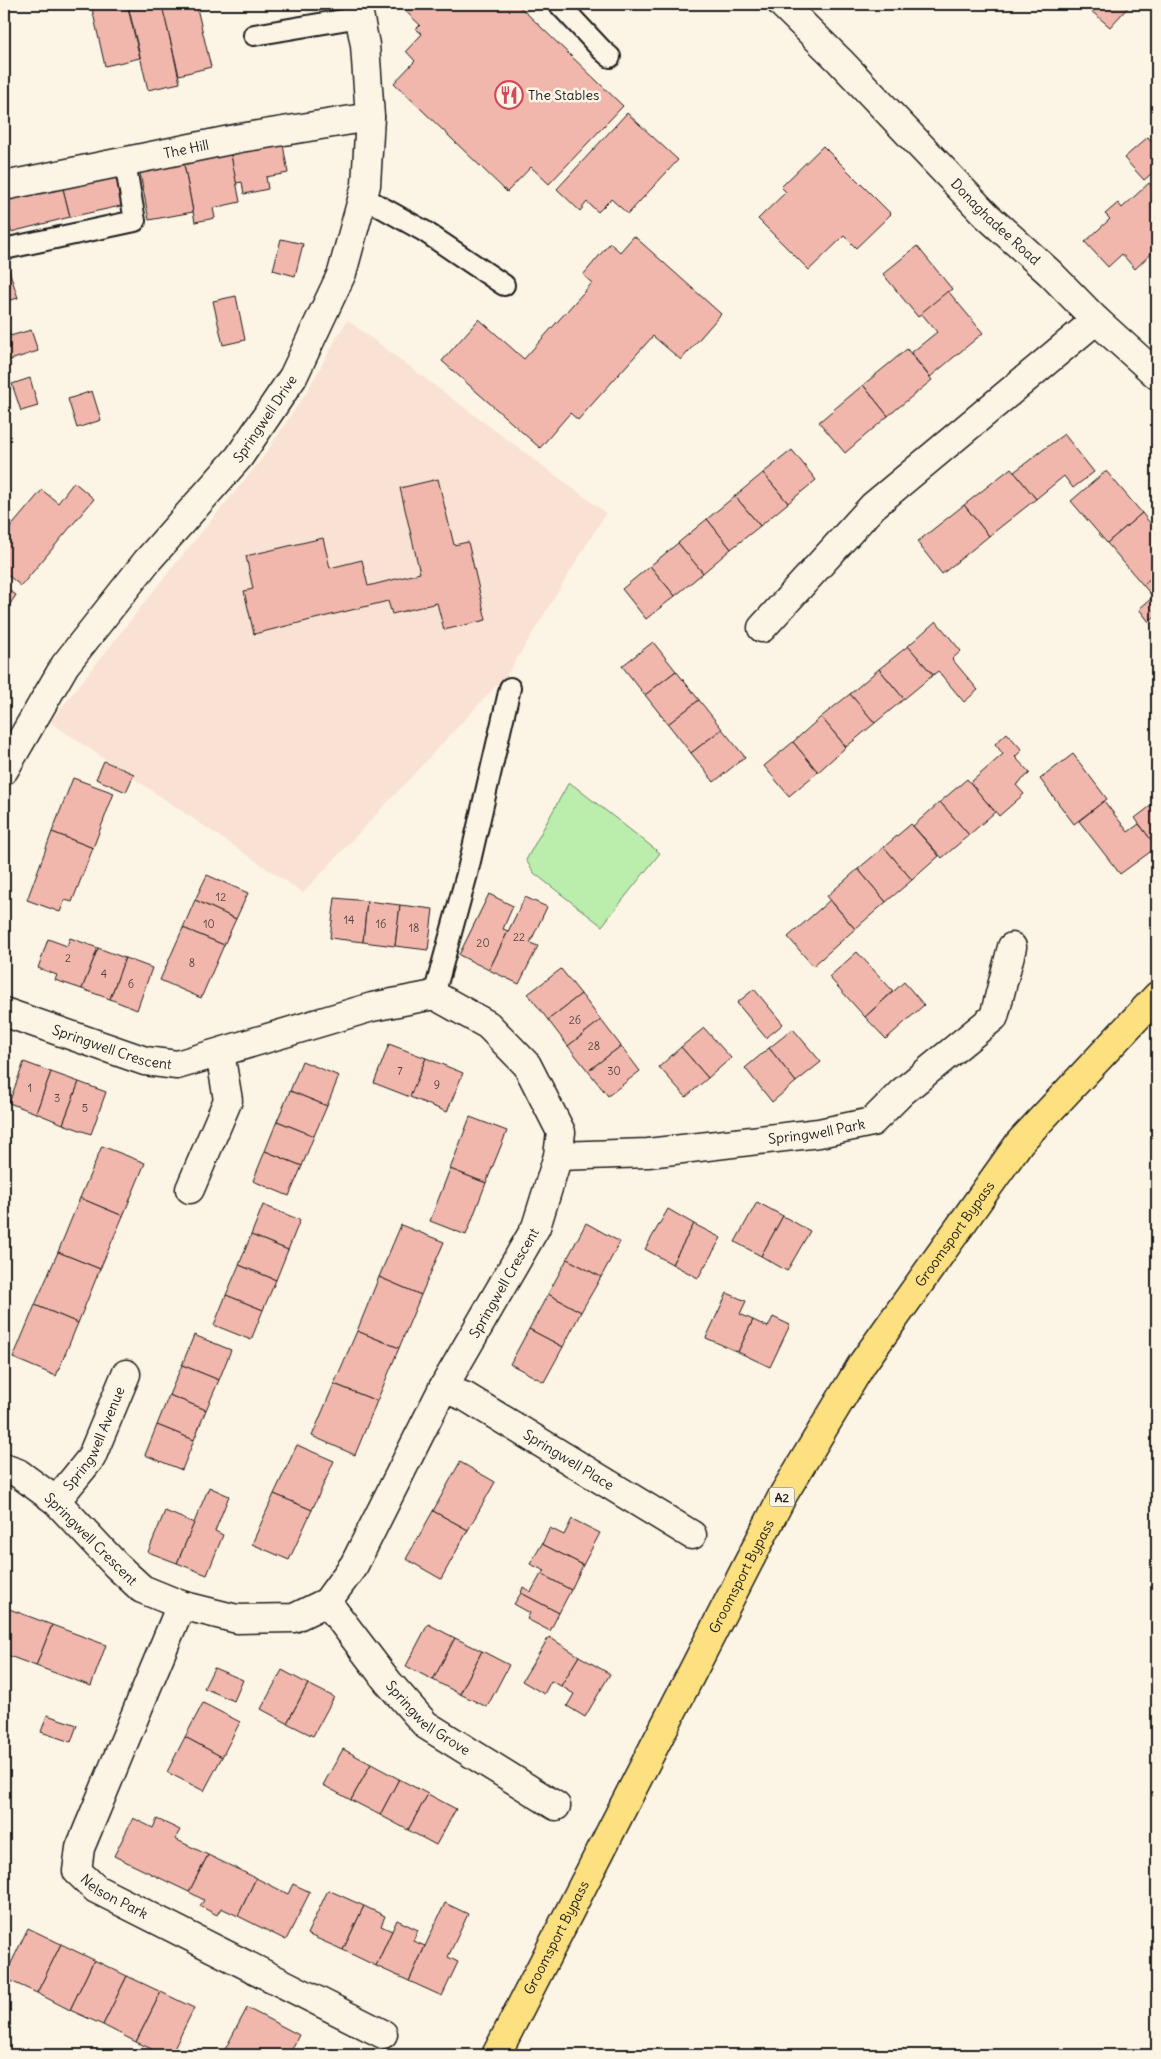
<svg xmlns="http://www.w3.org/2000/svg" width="1161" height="2059" font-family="Delius,sans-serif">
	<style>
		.built { fill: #f9e2d4 }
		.green { fill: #bbedad; stroke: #6c8464 }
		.building { fill: #f1b7ac; stroke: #1c1c1c }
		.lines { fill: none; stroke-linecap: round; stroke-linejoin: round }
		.service-casing { stroke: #1c1c1c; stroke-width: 24 }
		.minor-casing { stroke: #1c1c1c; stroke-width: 31 }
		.secondary-casing { stroke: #1c1c1c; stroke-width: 31 }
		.primary-casing { stroke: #1c1c1c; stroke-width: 31 }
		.service { stroke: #fcf5e5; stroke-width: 20 }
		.minor { stroke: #fcf5e5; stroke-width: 28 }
		.secondary { stroke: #fcf5e5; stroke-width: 28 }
		.primary { stroke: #fde080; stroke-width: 28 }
		.labels { text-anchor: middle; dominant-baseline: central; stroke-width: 5; stroke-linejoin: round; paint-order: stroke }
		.number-label { font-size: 11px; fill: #514340 }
		.shield { fill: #fcf5e5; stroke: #5f5d58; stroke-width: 1 }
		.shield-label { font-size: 12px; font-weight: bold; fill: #1c1c1c }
		.poi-label { font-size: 14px; fill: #1c1c1c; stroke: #fcf5e5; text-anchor: start }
		.street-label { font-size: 14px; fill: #1c1c1c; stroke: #fcf5e5 }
	</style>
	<rect width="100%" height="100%" fill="#fcf5e5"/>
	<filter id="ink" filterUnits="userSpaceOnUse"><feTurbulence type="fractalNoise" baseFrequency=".02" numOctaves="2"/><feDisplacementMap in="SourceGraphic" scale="10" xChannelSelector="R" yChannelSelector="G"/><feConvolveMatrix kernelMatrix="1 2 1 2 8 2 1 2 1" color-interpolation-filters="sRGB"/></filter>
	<g filter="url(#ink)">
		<path class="built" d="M347,320L606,513L509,672L303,893L50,722L167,574L261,460L306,393Z"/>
		<path class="green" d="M569,782L660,853L602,926L534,873L526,860Z"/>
		<g class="building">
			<path d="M91,4H127L140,58L105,66Z"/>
			<path d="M131,4H162L180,83L148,90L128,5Z"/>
			<path d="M196,4L211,67L179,75L163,10Z"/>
			<path d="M398,4H517L623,106L549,184L531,167L507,192L394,83L415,61L406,51L422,34L416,29L420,25Z"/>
			<path d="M1083,4H1131L1110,27Z"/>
			<path d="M627,113L678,160L628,214L611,199L598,212L587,202L580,211L557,189Z"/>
			<path d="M1148,137L1157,148V169L1144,180L1124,158Z"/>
			<path d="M282,139L288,173L266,177L268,189L244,194L242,182L236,183L230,150Z"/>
			<path d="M823,146L891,214L856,248L844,236L809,270L758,219L786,192L781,187Z"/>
			<path d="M230,150L240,202L213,208L215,218L195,222L183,159Z"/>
			<path d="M183,159L193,212L149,220L139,168Z"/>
			<path d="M115,168L125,205L70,217L61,181Z"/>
			<path d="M61,181L70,217L11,232L4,202V195Z"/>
			<path d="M1149,183L1157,193V248L1135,269L1122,254L1108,267L1085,242L1110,219L1105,214L1118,203L1122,208Z"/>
			<path d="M4,202L11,232L4,234Z"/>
			<path d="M634,236L721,314L681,360L653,336L578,420L570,413L540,448L442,361L479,319L524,359L592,283L583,275L610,243L620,252Z"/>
			<path d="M281,239L303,244L295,276L273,270Z"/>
			<path d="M917,246L952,289L918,317L883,274Z"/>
			<path d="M8,267L18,298L4,302V268Z"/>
			<path d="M948,291L983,333L930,377L911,353L937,332L921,313Z"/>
			<path d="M236,296L245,340L223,345L213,301Z"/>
			<path d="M4,316L10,336L31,330L38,351L4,362Z"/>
			<path d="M907,349L932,380L888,416L863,385Z"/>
			<path d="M30,378L38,406L21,411L12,384Z"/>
			<path d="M863,385L888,416L845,453L819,422Z"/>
			<path d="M92,391L101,420L77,428L68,399Z"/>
			<path d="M1064,434L1094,472L1073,488L1064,476L1036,499L1014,472Z"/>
			<path d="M792,450L816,480L788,503L763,473Z"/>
			<path d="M1011,468L1036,499L989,536L964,505Z"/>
			<path d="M1106,471L1142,513L1107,543L1071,501Z"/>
			<path d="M763,473L788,503L760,526L735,496Z"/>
			<path d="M438,479L454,545L468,542L486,620L444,630L437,603L392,614L388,601L254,634L244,591L253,589L246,556L323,538L330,568L362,560L368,586L420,573L400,488Z"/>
			<path d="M74,482L94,499L21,586L4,572V535L42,490L58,503Z"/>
			<path d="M735,496L760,526L731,549L707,519Z"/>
			<path d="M964,505L989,536L942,574L917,542Z"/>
			<path d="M1142,513L1157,532V573L1143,585L1107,543Z"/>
			<path d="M707,519L731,549L703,573L678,543Z"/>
			<path d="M678,543L703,573L675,596L650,566Z"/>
			<path d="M650,566L675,596L646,619L622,589Z"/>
			<path d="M1157,573V614L1149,622L1139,609L1153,597L1143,585Z"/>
			<path d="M4,587L16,595L4,613Z"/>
			<path d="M936,621L961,651L952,659L978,690L964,702L938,671L933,675L908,646Z"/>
			<path d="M653,642L676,671L645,695L622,666Z"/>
			<path d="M908,646L933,675L904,699L879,669Z"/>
			<path d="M879,669L904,699L875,723L850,694Z"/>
			<path d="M676,671L699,700L668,724L645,695Z"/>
			<path d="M850,694L875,723L846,747L821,717Z"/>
			<path d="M699,700L722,729L691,753L668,724Z"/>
			<path d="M821,717L846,747L818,772L793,742Z"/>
			<path d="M722,729L745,757L714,782L691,753Z"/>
			<path d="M1007,733L1022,750L1015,757L1030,773L1016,785L1024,794L999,816L970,783L1003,754L995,744Z"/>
			<path d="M793,742L818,772L789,796L764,766Z"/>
			<path d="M1073,754L1107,799L1074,824L1040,779Z"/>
			<path d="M104,761L134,774L126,792L96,779Z"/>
			<path d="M73,778L114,793L93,848L52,832Z"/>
			<path d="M967,779L995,812L969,835L940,802Z"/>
			<path d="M1104,801L1128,832L1139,824L1157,847L1120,874L1079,821Z"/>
			<path d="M1157,801V848L1135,818Z"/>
			<path d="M940,802L969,835L942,858L913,826Z"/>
			<path d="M911,824L939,856L912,880L884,847Z"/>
			<path d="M52,832L93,848L72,902L65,900L60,912L27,900Z"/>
			<path d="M884,847L912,880L886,902L858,869Z"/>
			<path d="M858,869L886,902L855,929L827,896Z"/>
			<path d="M207,875L248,893L236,919L195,900Z"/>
			<path d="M489,894L513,906L503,929L508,931L489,970L459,955Z"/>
			<path d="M525,897L547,907L530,943L538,946L519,984L489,970Z"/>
			<path d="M335,898L367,901L363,942L330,938Z"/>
			<path d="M195,900L236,919L224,945L183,928Z"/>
			<path d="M830,900L855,929L813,966L788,937Z"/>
			<path d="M367,901L400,905L395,946L363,942Z"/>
			<path d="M400,905L433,909L428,950L395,946Z"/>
			<path d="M183,928L224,945L201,998L160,980Z"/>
			<path d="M70,938L98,948L82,989L55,980L57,975L38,968L48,939L67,946Z"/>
			<path d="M98,948L125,958L110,999L82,989Z"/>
			<path d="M857,952L893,991L865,1017L829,977Z"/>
			<path d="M125,958L152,968L137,1010L110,999Z"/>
			<path d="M561,969L581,994L548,1020L528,994Z"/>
			<path d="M904,982L924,1005L886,1039L865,1017Z"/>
			<path d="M754,989L783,1024L766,1038L737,1003Z"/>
			<path d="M581,994L601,1020L568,1046L548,1020Z"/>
			<path d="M601,1020L621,1046L588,1071L568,1046Z"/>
			<path d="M704,1028L731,1058L708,1078L681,1047Z"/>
			<path d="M793,1029L821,1062L796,1082L769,1048Z"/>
			<path d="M389,1044L426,1058L410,1097L374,1083Z"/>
			<path d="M621,1046L640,1071L608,1096L588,1071Z"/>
			<path d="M681,1047L708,1078L686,1097L659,1067Z"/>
			<path d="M769,1048L796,1082L772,1102L745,1068Z"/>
			<path d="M426,1058L463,1073L447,1112L410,1097Z"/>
			<path d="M302,1061L339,1076L327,1106L290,1091Z"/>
			<path d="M24,1062L51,1072L36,1113L9,1103Z"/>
			<path d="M51,1072L79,1082L63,1124L36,1113Z"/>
			<path d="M79,1082L106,1092L91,1134L63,1124Z"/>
			<path d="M290,1091L327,1106L314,1136L277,1121Z"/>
			<path d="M470,1117L507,1131L486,1183L450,1169Z"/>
			<path d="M277,1121L314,1136L302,1166L265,1151Z"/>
			<path d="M102,1146L145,1163L123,1216L80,1198Z"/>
			<path d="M265,1151L302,1166L289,1196L253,1181Z"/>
			<path d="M450,1169L486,1183L466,1235L430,1221Z"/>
			<path d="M80,1198L123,1216L100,1269L58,1252Z"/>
			<path d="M757,1202L783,1216L761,1256L735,1242Z"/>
			<path d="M263,1205L300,1220L288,1250L251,1235Z"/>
			<path d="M668,1209L694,1224L672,1264L645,1249Z"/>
			<path d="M783,1216L810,1231L787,1271L761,1256Z"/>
			<path d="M586,1223L620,1242L601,1277L567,1259Z"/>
			<path d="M694,1224L721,1238L698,1278L672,1264Z"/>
			<path d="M401,1225L444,1242L421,1295L379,1277Z"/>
			<path d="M251,1235L288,1250L276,1280L239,1265Z"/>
			<path d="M58,1252L100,1269L78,1323L35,1305Z"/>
			<path d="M567,1259L601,1277L581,1312L548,1294Z"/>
			<path d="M239,1265L276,1280L263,1310L226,1295Z"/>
			<path d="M379,1277L421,1295L399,1348L357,1331Z"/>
			<path d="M727,1293L746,1301L740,1314L753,1320L738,1352L706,1338Z"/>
			<path d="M548,1294L581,1312L563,1347L529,1329Z"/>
			<path d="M226,1295L263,1310L251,1340L214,1325Z"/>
			<path d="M35,1305L78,1323L56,1376L13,1358Z"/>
			<path d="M773,1317L790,1325L770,1367L738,1352L753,1320L768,1327Z"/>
			<path d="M529,1329L563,1347L544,1382L510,1364Z"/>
			<path d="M357,1331L399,1348L377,1401L334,1384Z"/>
			<path d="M194,1335L231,1350L219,1380L182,1365Z"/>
			<path d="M182,1365L219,1380L206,1410L169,1395Z"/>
			<path d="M334,1384L377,1401L355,1455L312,1436Z"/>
			<path d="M169,1395L206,1410L194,1440L157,1425Z"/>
			<path d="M157,1425L194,1440L182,1470L145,1455Z"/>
			<path d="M297,1445L334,1461L312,1510L274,1494Z"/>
			<path d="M460,1462L495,1482L468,1530L433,1511Z"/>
			<path d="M209,1487L229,1496L215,1531L223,1535L207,1575L177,1563Z"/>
			<path d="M274,1494L312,1510L289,1560L252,1544Z"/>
			<path d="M165,1511L194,1523L177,1563L148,1552Z"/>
			<path d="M433,1511L468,1530L441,1579L406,1559Z"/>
			<path d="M572,1519L600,1533L583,1565L542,1544L550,1528L564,1535Z"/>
			<path d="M542,1544L583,1565L571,1590L541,1574L545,1571L530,1564Z"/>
			<path d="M541,1574L571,1590L559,1613L521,1593L523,1587L531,1592Z"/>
			<path d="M521,1593L559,1613L550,1631L527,1619L530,1613L514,1604Z"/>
			<path d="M4,1607L52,1625L36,1666L4,1654Z"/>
			<path d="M428,1624L455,1638L433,1680L406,1666Z"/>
			<path d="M52,1625L106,1645L91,1686L36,1666Z"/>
			<path d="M549,1637L579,1656L561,1686L551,1681L544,1694L522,1681Z"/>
			<path d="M455,1638L482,1651L460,1694L433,1680Z"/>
			<path d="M482,1651L509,1665L487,1707L460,1694Z"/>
			<path d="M579,1656L610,1674L585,1717L567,1706L574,1694L561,1686Z"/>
			<path d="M214,1668L243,1680L234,1701L204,1688Z"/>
			<path d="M282,1670L308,1684L287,1723L261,1709Z"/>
			<path d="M308,1684L334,1697L313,1736L287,1723Z"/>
			<path d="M203,1703L240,1722L222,1757L185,1737Z"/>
			<path d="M47,1715L77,1725L71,1742L41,1732Z"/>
			<path d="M185,1737L222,1757L204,1791L167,1772Z"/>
			<path d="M343,1749L371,1764L351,1800L323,1785Z"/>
			<path d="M371,1764L399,1779L380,1815L351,1800Z"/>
			<path d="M399,1779L428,1794L408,1830L380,1815Z"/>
			<path d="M428,1794L456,1809L436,1845L408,1830Z"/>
			<path d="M133,1818L153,1828L157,1819L180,1830L175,1839L208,1855L189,1892L114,1856Z"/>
			<path d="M208,1855L256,1878L238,1916L221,1908L217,1915L200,1906L204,1900L189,1892Z"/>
			<path d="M256,1878L288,1894L293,1884L310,1892L286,1940L238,1916Z"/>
			<path d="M328,1890L364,1906L343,1950L307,1934Z"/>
			<path d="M445,1903L468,1914L448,1957L458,1962L442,1996L409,1981Z"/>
			<path d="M364,1906L385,1916L381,1926L392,1931L376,1966L343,1950Z"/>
			<path d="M397,1920L418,1930L413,1941L425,1946L409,1981L376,1966Z"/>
			<path d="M28,1928L61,1944L37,1993L4,1978Z"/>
			<path d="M61,1944L94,1960L70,2010L37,1993Z"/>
			<path d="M94,1960L127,1976L103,2025L70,2010Z"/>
			<path d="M127,1976L161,1992L136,2042L103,2025Z"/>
			<path d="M161,1992L194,2008L171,2055H165L136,2042Z"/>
			<path d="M247,2008L299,2035L289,2055H222Z"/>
		</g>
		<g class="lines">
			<defs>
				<g id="service">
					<path d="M559,4L601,49L610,57"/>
					<path d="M254,35L360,17"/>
					<path d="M363,197L424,231L504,285"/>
					<path d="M4,249L135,221L125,162"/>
					<path d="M434,995L467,874L510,688"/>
				</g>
				<g id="minor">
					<path id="s1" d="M4,186L240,138L370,117"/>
					<path d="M762,628L873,506L1096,320"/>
					<path id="s2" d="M4,770L65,665L147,561L239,457L293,377L342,273L366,185L370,117L365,45L357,4"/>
					<path id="s3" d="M4,1012L145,1061L177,1065L372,1007L434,995L488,1025L527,1065L561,1132L558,1156L536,1227L443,1388L354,1565L327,1602L294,1618L237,1619L181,1605L142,1589L116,1565L56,1501L18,1473L4,1468"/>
					<path id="s4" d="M558,1156L648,1153L819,1133L872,1122L902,1092L994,1017L1012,947"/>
					<path d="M190,1189L228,1100L220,1053"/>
					<path id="s5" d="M443,1388L466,1397L692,1535"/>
					<path id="s6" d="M56,1501L91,1458L126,1374"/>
					<path id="s7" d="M327,1602L388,1682L426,1725L556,1806"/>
					<path id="s8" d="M181,1605L80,1848L77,1871L96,1889L383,2034"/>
				</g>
				<g id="secondary">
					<path id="s9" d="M782,4L840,61L986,215L1050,273L1096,320L1157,375"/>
				</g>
				<g id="primary">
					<path id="s10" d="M496,2055L783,1495L862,1364L1020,1142L1157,996"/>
				</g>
			</defs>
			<use href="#service" class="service-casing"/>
			<use href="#minor" class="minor-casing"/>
			<use href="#secondary" class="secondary-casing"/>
			<use href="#primary" class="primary-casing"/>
			<use href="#service" class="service"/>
			<use href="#minor" class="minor"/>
			<use href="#secondary" class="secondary"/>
			<use href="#primary" class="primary"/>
		</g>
	</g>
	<defs>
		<symbol id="restaurant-ring" viewBox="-11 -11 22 22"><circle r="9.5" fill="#fcf5e5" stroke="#d1495b" stroke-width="1.5"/><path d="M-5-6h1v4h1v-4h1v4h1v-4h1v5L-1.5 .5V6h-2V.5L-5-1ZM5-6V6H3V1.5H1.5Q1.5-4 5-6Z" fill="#d1495b"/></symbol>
	</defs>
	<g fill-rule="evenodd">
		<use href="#restaurant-ring" x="493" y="79" width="32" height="32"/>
	</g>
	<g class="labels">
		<g class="number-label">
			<text x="221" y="897">12</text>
			<text x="349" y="920">14</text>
			<text x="209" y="924">10</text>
			<text x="381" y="924">16</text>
			<text x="414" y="928">18</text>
			<text x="519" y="937">22</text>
			<text x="483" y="943">20</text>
			<text x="68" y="958">2</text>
			<text x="192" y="963">8</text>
			<text x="104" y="974">4</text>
			<text x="131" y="984">6</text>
			<text x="575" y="1020">26</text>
			<text x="594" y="1046">28</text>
			<text x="400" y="1071">7</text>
			<text x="614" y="1071">30</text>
			<text x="437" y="1085">9</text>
			<text x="30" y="1088">1</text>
			<text x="57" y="1098">3</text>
			<text x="85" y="1108">5</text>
		</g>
		<rect class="shield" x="769.5" y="1487.5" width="25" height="19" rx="4"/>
		<g class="shield-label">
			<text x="782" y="1497">A2</text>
		</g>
		<g class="poi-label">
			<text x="528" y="95">The Stables</text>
		</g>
		<g class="street-label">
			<text stroke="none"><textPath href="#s1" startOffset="186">The Hill</textPath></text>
			<text stroke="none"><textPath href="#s9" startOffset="305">Donaghadee Road</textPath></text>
			<text stroke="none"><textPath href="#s2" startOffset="439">Springwell Drive</textPath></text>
			<text stroke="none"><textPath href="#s3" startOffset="114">Springwell Crescent</textPath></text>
			<text stroke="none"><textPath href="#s4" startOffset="260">Springwell Park</textPath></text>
			<text stroke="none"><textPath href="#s10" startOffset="942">Groomsport Bypass</textPath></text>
			<text transform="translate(504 1283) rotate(-60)">Springwell Crescent</text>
			<text stroke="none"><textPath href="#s6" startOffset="74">Springwell Avenue</textPath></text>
			<text stroke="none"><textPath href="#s5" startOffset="145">Springwell Place</textPath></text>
			<text transform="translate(91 1539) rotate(45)">Springwell Crescent</text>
			<text stroke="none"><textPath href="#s10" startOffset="538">Groomsport Bypass</textPath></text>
			<text stroke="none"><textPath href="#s7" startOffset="155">Springwell Grove</textPath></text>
			<text stroke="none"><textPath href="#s8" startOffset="332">Nelson Park</textPath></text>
			<text stroke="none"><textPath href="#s10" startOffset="132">Groomsport Bypass</textPath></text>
		</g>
	</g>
	<rect width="1161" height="2059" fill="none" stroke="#fcf5e5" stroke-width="20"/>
	<rect x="10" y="10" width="1141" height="2039" fill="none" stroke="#1c1c1c" stroke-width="2" filter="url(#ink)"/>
</svg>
